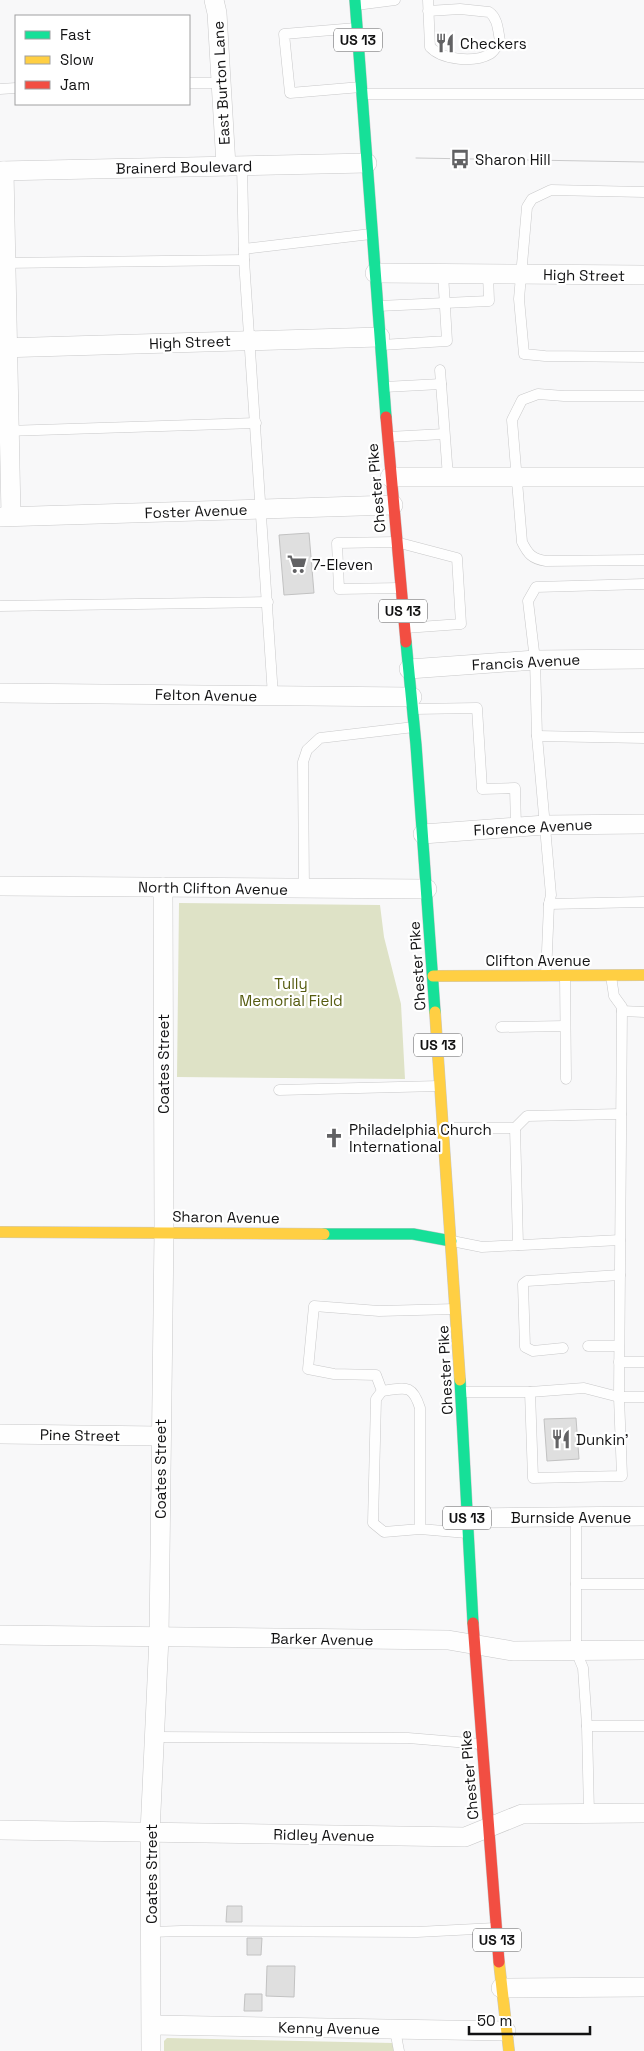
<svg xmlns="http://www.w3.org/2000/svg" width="644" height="2051" font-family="'Space Grotesk',sans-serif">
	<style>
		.green { fill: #dee2c6 }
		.building { fill: #dfdfdf; stroke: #c2c2c2 }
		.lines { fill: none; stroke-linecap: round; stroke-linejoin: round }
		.lane-casing { stroke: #c8c8c9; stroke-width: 11 }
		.street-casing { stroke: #c8c8c9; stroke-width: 20 }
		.fast-casing { stroke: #c8c8c9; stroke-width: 12 }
		.slow-casing { stroke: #c8c8c9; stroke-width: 12 }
		.jam-casing { stroke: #c8c8c9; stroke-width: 12 }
		.lane { stroke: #fefefe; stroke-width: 10 }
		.street { stroke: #fefefe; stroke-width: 19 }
		.fast { stroke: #16e098; stroke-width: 11 }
		.slow { stroke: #ffcf43; stroke-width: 11 }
		.jam { stroke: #f24e42; stroke-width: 11 }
		.tram { stroke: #cacacb; stroke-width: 1 }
		.labels { text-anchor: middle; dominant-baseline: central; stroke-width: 4.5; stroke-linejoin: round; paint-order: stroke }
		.shield { fill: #fff; stroke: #59595a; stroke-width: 1 }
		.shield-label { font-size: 14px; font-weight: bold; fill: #121213 }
		.poi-label { font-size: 15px; fill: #121213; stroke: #fff; text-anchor: start }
		.street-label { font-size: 15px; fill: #121213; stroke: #fff }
		.park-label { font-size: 15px; fill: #555b0f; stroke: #fff }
	</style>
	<rect width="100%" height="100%" fill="#f8f8f9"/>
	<g class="green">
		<path d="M179,903L380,905L384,937L401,1004L405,1079L177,1077Z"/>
		<path d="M167,2038L393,2043L394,2051H164V2041Z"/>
	</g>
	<g class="building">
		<path d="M309,533L314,593L284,595L279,535Z"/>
		<path d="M576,1418L579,1459L547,1461L544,1419Z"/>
		<path d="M227,1906H242V1922H226Z"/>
		<path d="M247,1938H262L261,1955H247Z"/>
		<path d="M267,1966H295L294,1997L266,1996Z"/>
		<path d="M245,1994H262V2011H244Z"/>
	</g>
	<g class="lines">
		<defs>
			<g id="lane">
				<path d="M428,0L430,47C442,60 474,63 490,54C495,51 497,46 500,41C498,31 498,18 489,12L460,9L428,11"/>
				<path d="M356,5L395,0"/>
				<path d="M356,28L284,34L290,93L361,87"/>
				<path d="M189,83H221"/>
				<path d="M0,89L16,88"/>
				<path d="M363,94H644"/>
				<path d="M242,165L244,260L273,696"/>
				<path d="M644,192L551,190L532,199L527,207L519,299L524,354L545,356L644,357"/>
				<path d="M244,249L371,234"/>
				<path d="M3,263L244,260"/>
				<path d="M378,306L489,301L488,274"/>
				<path d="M381,345L447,341L443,273"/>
				<path d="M440,370L448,477"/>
				<path d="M384,387L441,384"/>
				<path d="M644,396H564L538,394L522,400L512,420L522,542C528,554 532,559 546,561L644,560"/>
				<path d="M6,431L256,423"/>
				<path d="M388,437L444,434"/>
				<path d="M644,584L536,587L528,601L535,660L537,736L551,895L549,904L644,902"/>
				<path d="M400,588L339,589L337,543L396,542L457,558L461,624L405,628"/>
				<path d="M0,606L268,602"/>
				<path d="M414,709L477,708L482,789L515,788L516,827"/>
				<path d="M537,736L644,738"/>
				<path d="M304,889L303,762L307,750L320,738L414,727"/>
				<path d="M546,975L549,904"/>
				<path d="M565,975L566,1079"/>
				<path d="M622,1011L644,1012"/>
				<path d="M501,1027L565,1026"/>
				<path d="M279,1090L439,1086"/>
				<path d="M444,1128H515L527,1116L621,1114"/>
				<path d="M515,1128L518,1245"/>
				<path d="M452,1241L482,1247L620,1240"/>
				<path d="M588,1346H619"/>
				<path d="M563,1348L533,1351L525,1347L523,1284L527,1281L620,1275"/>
				<path d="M619,1362H644"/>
				<path d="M382,1391L376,1375L334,1374L308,1369L314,1306L379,1311L455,1309"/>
				<path d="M462,1392H530L584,1388L619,1397H644"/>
				<path d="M530,1392L533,1478L622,1476L619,1397L622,1007L614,996L611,976"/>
				<path d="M576,1517V1651L583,1668L587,1726H644"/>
				<path d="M420,1529V1408C412,1383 405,1388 382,1391L376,1399L373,1523L384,1532L420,1529L467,1533"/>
				<path d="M576,1584H644"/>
				<path d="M587,1726L589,1813"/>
				<path d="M155,1737L408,1738L481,1744"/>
				<path d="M151,1932L181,1931L417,1932L495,1928"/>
				<path d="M395,2030L399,2051"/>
			</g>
			<g id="street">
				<path d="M214,0L217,13L226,166"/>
				<path d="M0,171L367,163"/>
				<path d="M4,171L11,516"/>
				<path d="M375,273L644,275"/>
				<path d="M0,348L380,337"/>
				<path d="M390,477H644"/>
				<path d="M0,517L393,505"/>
				<path d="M409,669L535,660L644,659"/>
				<path d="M0,693L412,697"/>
				<path d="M423,834L545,825L644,824"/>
				<path d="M0,886L427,889"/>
				<path d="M0,1434L160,1436"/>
				<path d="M467,1518L644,1516"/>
				<path d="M0,1635L448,1640L513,1651L644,1650"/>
				<path d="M0,1830L465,1837L522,1814L644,1813"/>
				<path d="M501,1988L644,1987"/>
				<path d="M152,2025L506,2031"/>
				<path d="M151,2051L150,1833L159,1637L164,1232L163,887"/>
			</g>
			<g id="fast">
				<path d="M355,0L386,417"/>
				<path d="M406,642L416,745L435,1012"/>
				<path d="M324,1234H413L451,1241"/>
				<path d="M460,1380L473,1623"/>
			</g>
			<g id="slow">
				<path d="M433,976L644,975"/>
				<path d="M435,1012L460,1380"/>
				<path d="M0,1232L324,1234"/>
				<path d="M499,1962L509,2051"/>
			</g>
			<g id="jam">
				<path d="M386,417L406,642"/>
				<path d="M473,1623L499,1962"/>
			</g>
		</defs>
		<use href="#lane" class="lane-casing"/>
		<use href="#street" class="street-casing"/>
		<use href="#fast" class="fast-casing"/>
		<use href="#slow" class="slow-casing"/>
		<use href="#jam" class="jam-casing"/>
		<use href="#lane" class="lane"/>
		<use href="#street" class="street"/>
		<use href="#fast" class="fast"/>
		<use href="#slow" class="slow"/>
		<use href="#jam" class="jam"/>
		<path class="tram" d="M416,158L644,162"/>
	</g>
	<defs>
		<symbol id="restaurant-bare" viewBox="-9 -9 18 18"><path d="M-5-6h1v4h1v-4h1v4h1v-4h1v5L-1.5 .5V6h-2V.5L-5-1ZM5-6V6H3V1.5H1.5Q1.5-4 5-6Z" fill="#626264" stroke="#fff" stroke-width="2.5" paint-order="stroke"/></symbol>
		<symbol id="bus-bare" viewBox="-9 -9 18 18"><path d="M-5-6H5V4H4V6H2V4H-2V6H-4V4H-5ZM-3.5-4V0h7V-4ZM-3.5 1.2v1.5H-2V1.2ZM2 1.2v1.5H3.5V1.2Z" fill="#626264" stroke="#fff" stroke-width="2.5" paint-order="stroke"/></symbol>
		<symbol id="supermarket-bare" viewBox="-9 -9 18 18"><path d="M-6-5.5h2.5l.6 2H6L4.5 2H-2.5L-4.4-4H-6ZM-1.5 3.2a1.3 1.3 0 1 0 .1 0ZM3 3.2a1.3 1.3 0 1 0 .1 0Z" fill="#626264" stroke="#fff" stroke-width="2.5" paint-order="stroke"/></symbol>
		<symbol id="church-bare" viewBox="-9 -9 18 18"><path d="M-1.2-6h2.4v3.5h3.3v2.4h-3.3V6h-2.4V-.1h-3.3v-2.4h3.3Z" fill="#626264" stroke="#fff" stroke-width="2.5" paint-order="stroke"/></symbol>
	</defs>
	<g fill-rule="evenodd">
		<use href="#restaurant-bare" x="431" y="29" width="28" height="28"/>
		<use href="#bus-bare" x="446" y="145" width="28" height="28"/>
		<use href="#supermarket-bare" x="283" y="550" width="28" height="28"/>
		<use href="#church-bare" x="320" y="1124" width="28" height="28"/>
		<use href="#restaurant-bare" x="547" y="1425" width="28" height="28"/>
	</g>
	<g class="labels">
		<g class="shield">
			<rect x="334" y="28.5" width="48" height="23" rx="4"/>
			<rect x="379" y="599.5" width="48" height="23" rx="4"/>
			<rect x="414" y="1033.5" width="48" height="23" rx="4"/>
			<rect x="443" y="1506.5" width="48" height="23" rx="4"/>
			<rect x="473" y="1928.5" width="48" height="23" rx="4"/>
		</g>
		<g class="shield-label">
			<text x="358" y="40">US 13</text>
			<text x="403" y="611">US 13</text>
			<text x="438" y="1045">US 13</text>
			<text x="467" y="1518">US 13</text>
			<text x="497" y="1940">US 13</text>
		</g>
		<g class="poi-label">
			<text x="460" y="43">Checkers</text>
			<text x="475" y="159">Sharon Hill</text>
			<text x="312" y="564">7-Eleven</text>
			<text x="349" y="1129">Philadelphia Church<tspan x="349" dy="17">International</tspan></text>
			<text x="576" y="1439">Dunkin'</text>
		</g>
		<g class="street-label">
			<text transform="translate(221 83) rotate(-93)">East Burton Lane</text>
			<text transform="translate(184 167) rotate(-1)">Brainerd Boulevard</text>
			<text transform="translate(584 275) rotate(1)">High Street</text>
			<text transform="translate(190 342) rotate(-2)">High Street</text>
			<text transform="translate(376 488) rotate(-95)">Chester Pike</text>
			<text transform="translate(196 511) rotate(-2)">Foster Avenue</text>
			<text transform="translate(526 662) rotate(-3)">Francis Avenue</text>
			<text transform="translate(206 695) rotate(1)">Felton Avenue</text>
			<text transform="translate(533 827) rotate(-3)">Florence Avenue</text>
			<text transform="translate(213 888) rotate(1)">North Clifton Avenue</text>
			<text x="538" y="960">Clifton Avenue</text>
			<text transform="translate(417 966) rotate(-94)">Chester Pike</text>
			<text transform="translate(163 1064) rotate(-90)">Coates Street</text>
			<text transform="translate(226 1217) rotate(1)">Sharon Avenue</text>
			<text transform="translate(445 1370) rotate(-93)">Chester Pike</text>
			<text transform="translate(80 1435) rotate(1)">Pine Street</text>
			<text transform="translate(160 1469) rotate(-90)">Coates Street</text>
			<text x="571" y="1517">Burnside Avenue</text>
			<text transform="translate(322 1639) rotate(1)">Barker Avenue</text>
			<text transform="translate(469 1775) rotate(-95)">Chester Pike</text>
			<text transform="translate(324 1835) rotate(1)">Ridley Avenue</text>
			<text transform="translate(151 1874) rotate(-90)">Coates Street</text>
			<text transform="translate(329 2028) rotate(1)">Kenny Avenue</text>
		</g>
		<g class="park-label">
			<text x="291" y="983">Tully<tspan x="291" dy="17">Memorial Field</tspan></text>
		</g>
	</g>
	<rect x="15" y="15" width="175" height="90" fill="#ffffff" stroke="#a0a0a1"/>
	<rect x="25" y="31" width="25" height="8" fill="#16e098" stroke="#a0a0a1"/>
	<text x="60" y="40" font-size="15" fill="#121213">Fast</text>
	<rect x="25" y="56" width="25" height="8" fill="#ffcf43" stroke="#a0a0a1"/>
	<text x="60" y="65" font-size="15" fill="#121213">Slow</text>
	<rect x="25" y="81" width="25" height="8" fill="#f24e42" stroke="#a0a0a1"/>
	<text x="60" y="90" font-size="15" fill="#121213">Jam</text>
	<path d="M469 2026v8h121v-8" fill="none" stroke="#121213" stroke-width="2.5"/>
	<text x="477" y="2026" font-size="15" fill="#121213" stroke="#ffffff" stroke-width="4" paint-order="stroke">50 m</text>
</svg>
